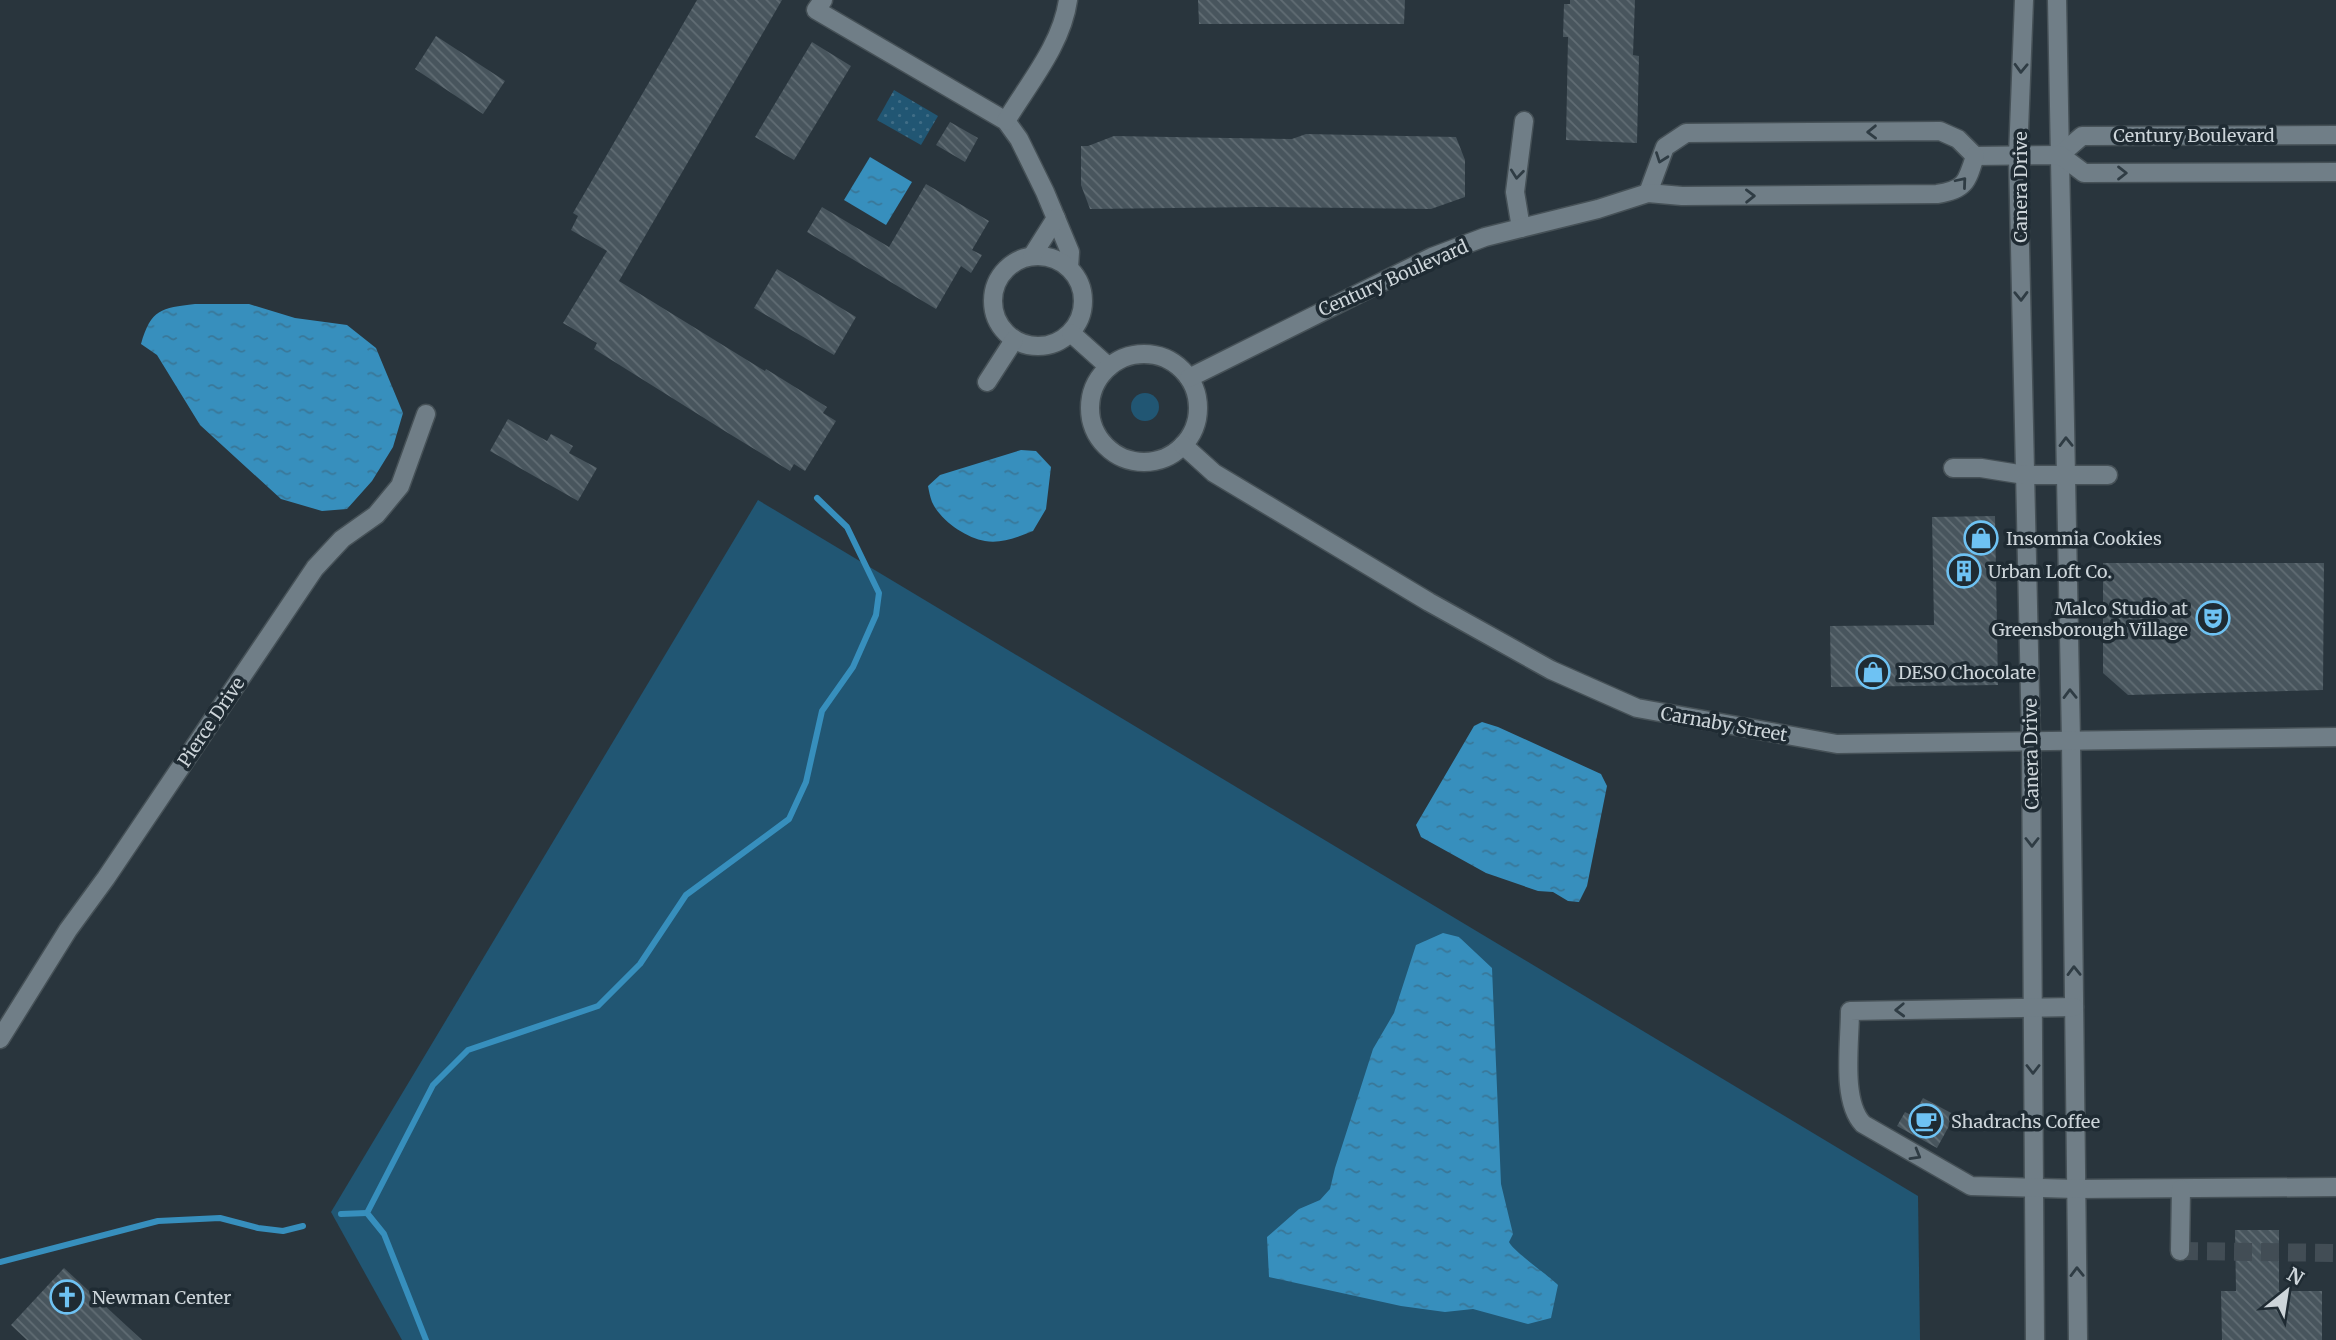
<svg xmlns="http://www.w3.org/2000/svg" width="2336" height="1340" font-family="Merriweather,serif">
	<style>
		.green { fill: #215673 }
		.park { fill: url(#park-dots) }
		.water { fill: url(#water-ripples) }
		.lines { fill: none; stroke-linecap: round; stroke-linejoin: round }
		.stream { stroke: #378fbd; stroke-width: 6 }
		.building { fill: url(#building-back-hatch) }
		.minor-tunnel { stroke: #424d55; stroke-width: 18; stroke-dasharray: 18 9; stroke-linecap: butt }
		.minor-casing { stroke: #465157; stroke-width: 21 }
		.minor { stroke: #707e87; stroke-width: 18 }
		.oneway { stroke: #2f3c44 }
		.labels { text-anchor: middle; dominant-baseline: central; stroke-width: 7; stroke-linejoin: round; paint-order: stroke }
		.street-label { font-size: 18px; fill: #cdd5da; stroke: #1f2b33 }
		.poi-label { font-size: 18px; fill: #cdd5da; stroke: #1f2b33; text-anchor: start }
	</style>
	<defs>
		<pattern id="park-dots" width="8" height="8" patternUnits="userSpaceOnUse" patternTransform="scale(1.75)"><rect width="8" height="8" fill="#215673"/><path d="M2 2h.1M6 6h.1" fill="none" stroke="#406d86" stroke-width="1.8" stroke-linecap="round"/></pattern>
		<pattern id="water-ripples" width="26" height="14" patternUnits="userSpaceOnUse" patternTransform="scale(1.75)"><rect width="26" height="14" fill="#378fbd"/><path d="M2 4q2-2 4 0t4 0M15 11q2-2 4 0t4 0" fill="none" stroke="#397798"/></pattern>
		<pattern id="building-back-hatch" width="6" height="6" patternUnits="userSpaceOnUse" patternTransform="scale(1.75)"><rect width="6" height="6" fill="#48555d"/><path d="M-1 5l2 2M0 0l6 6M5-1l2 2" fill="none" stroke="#616d74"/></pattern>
	</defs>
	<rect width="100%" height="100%" fill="#29353d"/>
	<g class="green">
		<circle cx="1145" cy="407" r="14"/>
		<path d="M758,500L1918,1196L1920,1340H402L331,1212Z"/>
	</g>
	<path class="park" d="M894,90L938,116L921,145L877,120Z"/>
	<g class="water">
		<path d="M870,157L912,182L886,225L844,200Z"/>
		<path d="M195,304H249L295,318L347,325L376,348L403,413L393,447L372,481L347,509L322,511L281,499L200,425L157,355L141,344C151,309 161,308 195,304Z"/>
		<path d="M1021,450L1036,451L1051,467L1046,509L1033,531C1018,537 1001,544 985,541C966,538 940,520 932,502C930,497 929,491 928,486L940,475Z"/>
		<path d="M1482,722L1498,727L1601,774L1607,786L1587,886L1579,902L1568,901L1553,892L1538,891L1486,873L1421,837L1416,825L1474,726Z"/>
		<path d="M1443,933L1459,937L1492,968L1501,1184L1513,1234L1509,1242C1513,1251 1548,1275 1558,1285L1551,1318L1528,1324L1473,1309L1445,1312L1401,1306L1269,1277L1267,1237L1299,1209L1320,1200L1330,1189L1335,1168L1373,1049L1394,1013L1416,945Z"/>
	</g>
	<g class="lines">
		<g class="stream">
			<path d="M341,1214L367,1213"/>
			<path d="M0,1262L158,1221L220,1218L258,1228L283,1231L303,1226"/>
			<path d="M426,1340L384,1234L367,1213L433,1085L468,1050L598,1006L640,964L686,895L789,819L806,782L822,711L853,667L876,615L879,593L847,527L817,498"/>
		</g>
	</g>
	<g class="building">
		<path d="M697,0H782L619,281L765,371L766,369L827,407L823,413L836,421L805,471L794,464L790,471L728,433L594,349L597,343L563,323L607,251L571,230L578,216L573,213Z"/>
		<path d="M1198,0H1405L1404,24H1199Z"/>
		<path d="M1570,0H1635L1633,55L1639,56L1637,143L1566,140L1568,37H1563L1564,4H1570Z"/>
		<path d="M436,36L505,81L483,114L415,69Z"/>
		<path d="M812,42L851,66L794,160L755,137Z"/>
		<path d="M950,122L978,138L965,162L936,145Z"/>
		<path d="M1306,134L1456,137L1465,160V197L1431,209L1260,207L1090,209L1081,185V146H1088L1114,136L1292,139Z"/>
		<path d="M926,184L989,221L972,250L982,255L971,273L961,266L936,309L807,232L822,207L889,247Z"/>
		<path d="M777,269L856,317L834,355L754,308Z"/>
		<path d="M508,419L547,441L551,434L573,446L569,453L597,468L578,501L490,451Z"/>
		<path d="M1995,516L1998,685L1831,687L1830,626L1934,625L1932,517Z"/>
		<path d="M2103,563H2324L2323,690L2128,695L2103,673Z"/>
		<path d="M1923,1098L1955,1115L1937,1148L1897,1126L1905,1112L1913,1116Z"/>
		<path d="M2235,1230H2279V1291H2322V1340H2222L2221,1291H2236Z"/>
		<path d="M64,1268L142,1340H27L11,1325Z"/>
	</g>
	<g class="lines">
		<path class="minor-tunnel" d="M2180,1251L2336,1253"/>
		<defs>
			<g id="minor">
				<path d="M823,0L816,10L1006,121L1019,139L1045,192L1070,252L1069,268"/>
				<path d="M2024,0L2018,156L2031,741L2035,1340"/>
				<path d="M2057,0L2071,741L2078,1340"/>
				<path d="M1006,121C1029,83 1062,44 1068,0"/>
				<path d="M2060,155L2082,136L2336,135"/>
				<path d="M1648,193L1665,147L1686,133L1940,131L1958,139L1975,156L2060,155L2084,173L2336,172"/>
				<path d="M1521,228L1515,192L1524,121"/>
				<circle cx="1038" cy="301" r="45"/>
				<path d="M1032,256L1056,218"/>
				<path d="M1071,333L1109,367"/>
				<circle cx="1144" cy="408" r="54"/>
				<path d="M1189,378L1432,257L1485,237L1598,209L1648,193L1682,196L1937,194C1965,190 1967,182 1975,156"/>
				<path d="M987,382L1014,340"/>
				<path d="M1183,445L1214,473L1429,602L1551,670L1637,708L1837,744L2336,737"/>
				<path d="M1953,468H1981L2025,475H2108"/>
				<path d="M2074,1007L1850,1011C1850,1043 1841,1101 1863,1124L1971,1186L2076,1189L2336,1187"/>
				<path d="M0,1039L68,930L106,878L315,568L342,539L376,515L400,486L426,414"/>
				<path d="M2180,1251L2181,1189"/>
			</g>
		</defs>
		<use href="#minor" class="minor-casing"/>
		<use href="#minor" class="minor"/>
	</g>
	<defs><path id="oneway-chevron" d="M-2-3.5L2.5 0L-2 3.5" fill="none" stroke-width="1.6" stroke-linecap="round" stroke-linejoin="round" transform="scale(1.75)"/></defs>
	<g class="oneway">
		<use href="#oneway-chevron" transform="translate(2021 68) rotate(92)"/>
		<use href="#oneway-chevron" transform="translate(1872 132) rotate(179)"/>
		<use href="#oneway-chevron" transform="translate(1661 158) rotate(110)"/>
		<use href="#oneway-chevron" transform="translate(2122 173)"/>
		<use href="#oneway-chevron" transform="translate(1517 174) rotate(96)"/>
		<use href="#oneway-chevron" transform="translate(1962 182) rotate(-50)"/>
		<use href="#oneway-chevron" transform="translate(1750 196) rotate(-1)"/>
		<use href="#oneway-chevron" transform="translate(2021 296) rotate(89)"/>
		<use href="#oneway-chevron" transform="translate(2066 442) rotate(-91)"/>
		<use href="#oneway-chevron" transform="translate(2070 694) rotate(-91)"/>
		<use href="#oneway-chevron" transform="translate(2032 842) rotate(90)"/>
		<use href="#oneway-chevron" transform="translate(2074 971) rotate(-91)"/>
		<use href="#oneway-chevron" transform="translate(1900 1010) rotate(178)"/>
		<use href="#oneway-chevron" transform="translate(2033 1069) rotate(90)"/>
		<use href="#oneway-chevron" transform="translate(1916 1155) rotate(30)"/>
		<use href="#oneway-chevron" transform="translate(2077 1272) rotate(-91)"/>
	</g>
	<defs>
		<symbol id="shop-ring" viewBox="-11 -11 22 22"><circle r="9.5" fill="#1f2b33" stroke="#6ec2f3" stroke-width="1.5"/><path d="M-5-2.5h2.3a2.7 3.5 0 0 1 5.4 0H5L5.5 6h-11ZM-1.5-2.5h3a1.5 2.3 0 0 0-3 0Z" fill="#6ec2f3"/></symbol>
		<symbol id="building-ring" viewBox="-11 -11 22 22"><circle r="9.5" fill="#1f2b33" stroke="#6ec2f3" stroke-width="1.5"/><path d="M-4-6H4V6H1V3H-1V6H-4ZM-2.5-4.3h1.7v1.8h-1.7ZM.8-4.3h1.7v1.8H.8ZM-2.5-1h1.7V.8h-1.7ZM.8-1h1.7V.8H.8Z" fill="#6ec2f3"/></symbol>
		<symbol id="theatre-ring" viewBox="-11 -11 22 22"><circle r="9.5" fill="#1f2b33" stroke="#6ec2f3" stroke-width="1.5"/><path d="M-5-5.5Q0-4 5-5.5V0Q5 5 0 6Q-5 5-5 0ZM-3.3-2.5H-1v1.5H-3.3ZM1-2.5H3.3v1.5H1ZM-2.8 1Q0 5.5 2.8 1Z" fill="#6ec2f3"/></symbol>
		<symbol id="cafe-ring" viewBox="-11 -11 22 22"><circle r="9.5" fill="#1f2b33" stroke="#6ec2f3" stroke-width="1.5"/><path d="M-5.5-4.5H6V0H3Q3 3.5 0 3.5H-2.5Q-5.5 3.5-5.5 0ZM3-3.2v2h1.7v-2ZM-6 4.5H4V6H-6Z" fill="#6ec2f3"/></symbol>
		<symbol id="church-ring" viewBox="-11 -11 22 22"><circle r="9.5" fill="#1f2b33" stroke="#6ec2f3" stroke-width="1.5"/><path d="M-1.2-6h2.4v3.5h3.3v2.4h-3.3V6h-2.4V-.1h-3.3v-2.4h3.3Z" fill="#6ec2f3"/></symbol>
	</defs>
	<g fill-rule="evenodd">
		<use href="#shop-ring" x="1962" y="519" width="38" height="38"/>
		<use href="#building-ring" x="1945" y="552" width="38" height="38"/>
		<use href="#theatre-ring" x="2194" y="599" width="38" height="38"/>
		<use href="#shop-ring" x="1854" y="653" width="38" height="38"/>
		<use href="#cafe-ring" x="1907" y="1102" width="38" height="38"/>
		<use href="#church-ring" x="48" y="1278" width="38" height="38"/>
	</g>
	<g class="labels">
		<g class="street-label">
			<text x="2194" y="135">Century Boulevard</text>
			<text transform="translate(2020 187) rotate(-90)">Canera Drive</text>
			<text transform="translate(1393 278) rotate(-24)">Century Boulevard</text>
			<text transform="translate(211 722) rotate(-56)">Pierce Drive</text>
			<text transform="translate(1724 724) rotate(10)">Carnaby Street</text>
			<text transform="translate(2031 754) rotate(-91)">Canera Drive</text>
		</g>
		<g class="poi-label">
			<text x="2006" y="538">Insomnia Cookies</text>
			<text x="1988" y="571">Urban Loft Co.</text>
			<text x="2188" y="608" text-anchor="end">Malco Studio at<tspan x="2188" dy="21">Greensborough Village</tspan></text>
			<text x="1898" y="672">DESO Chocolate</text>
			<text x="1951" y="1121">Shadrachs Coffee</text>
			<text x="92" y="1297">Newman Center</text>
		</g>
	</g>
	<g transform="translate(2287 1291) rotate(30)" stroke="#1f2b33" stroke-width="5" paint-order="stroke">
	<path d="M0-5L12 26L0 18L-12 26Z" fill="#cdd5da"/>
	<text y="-10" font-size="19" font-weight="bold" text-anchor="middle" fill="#cdd5da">N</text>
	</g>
</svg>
